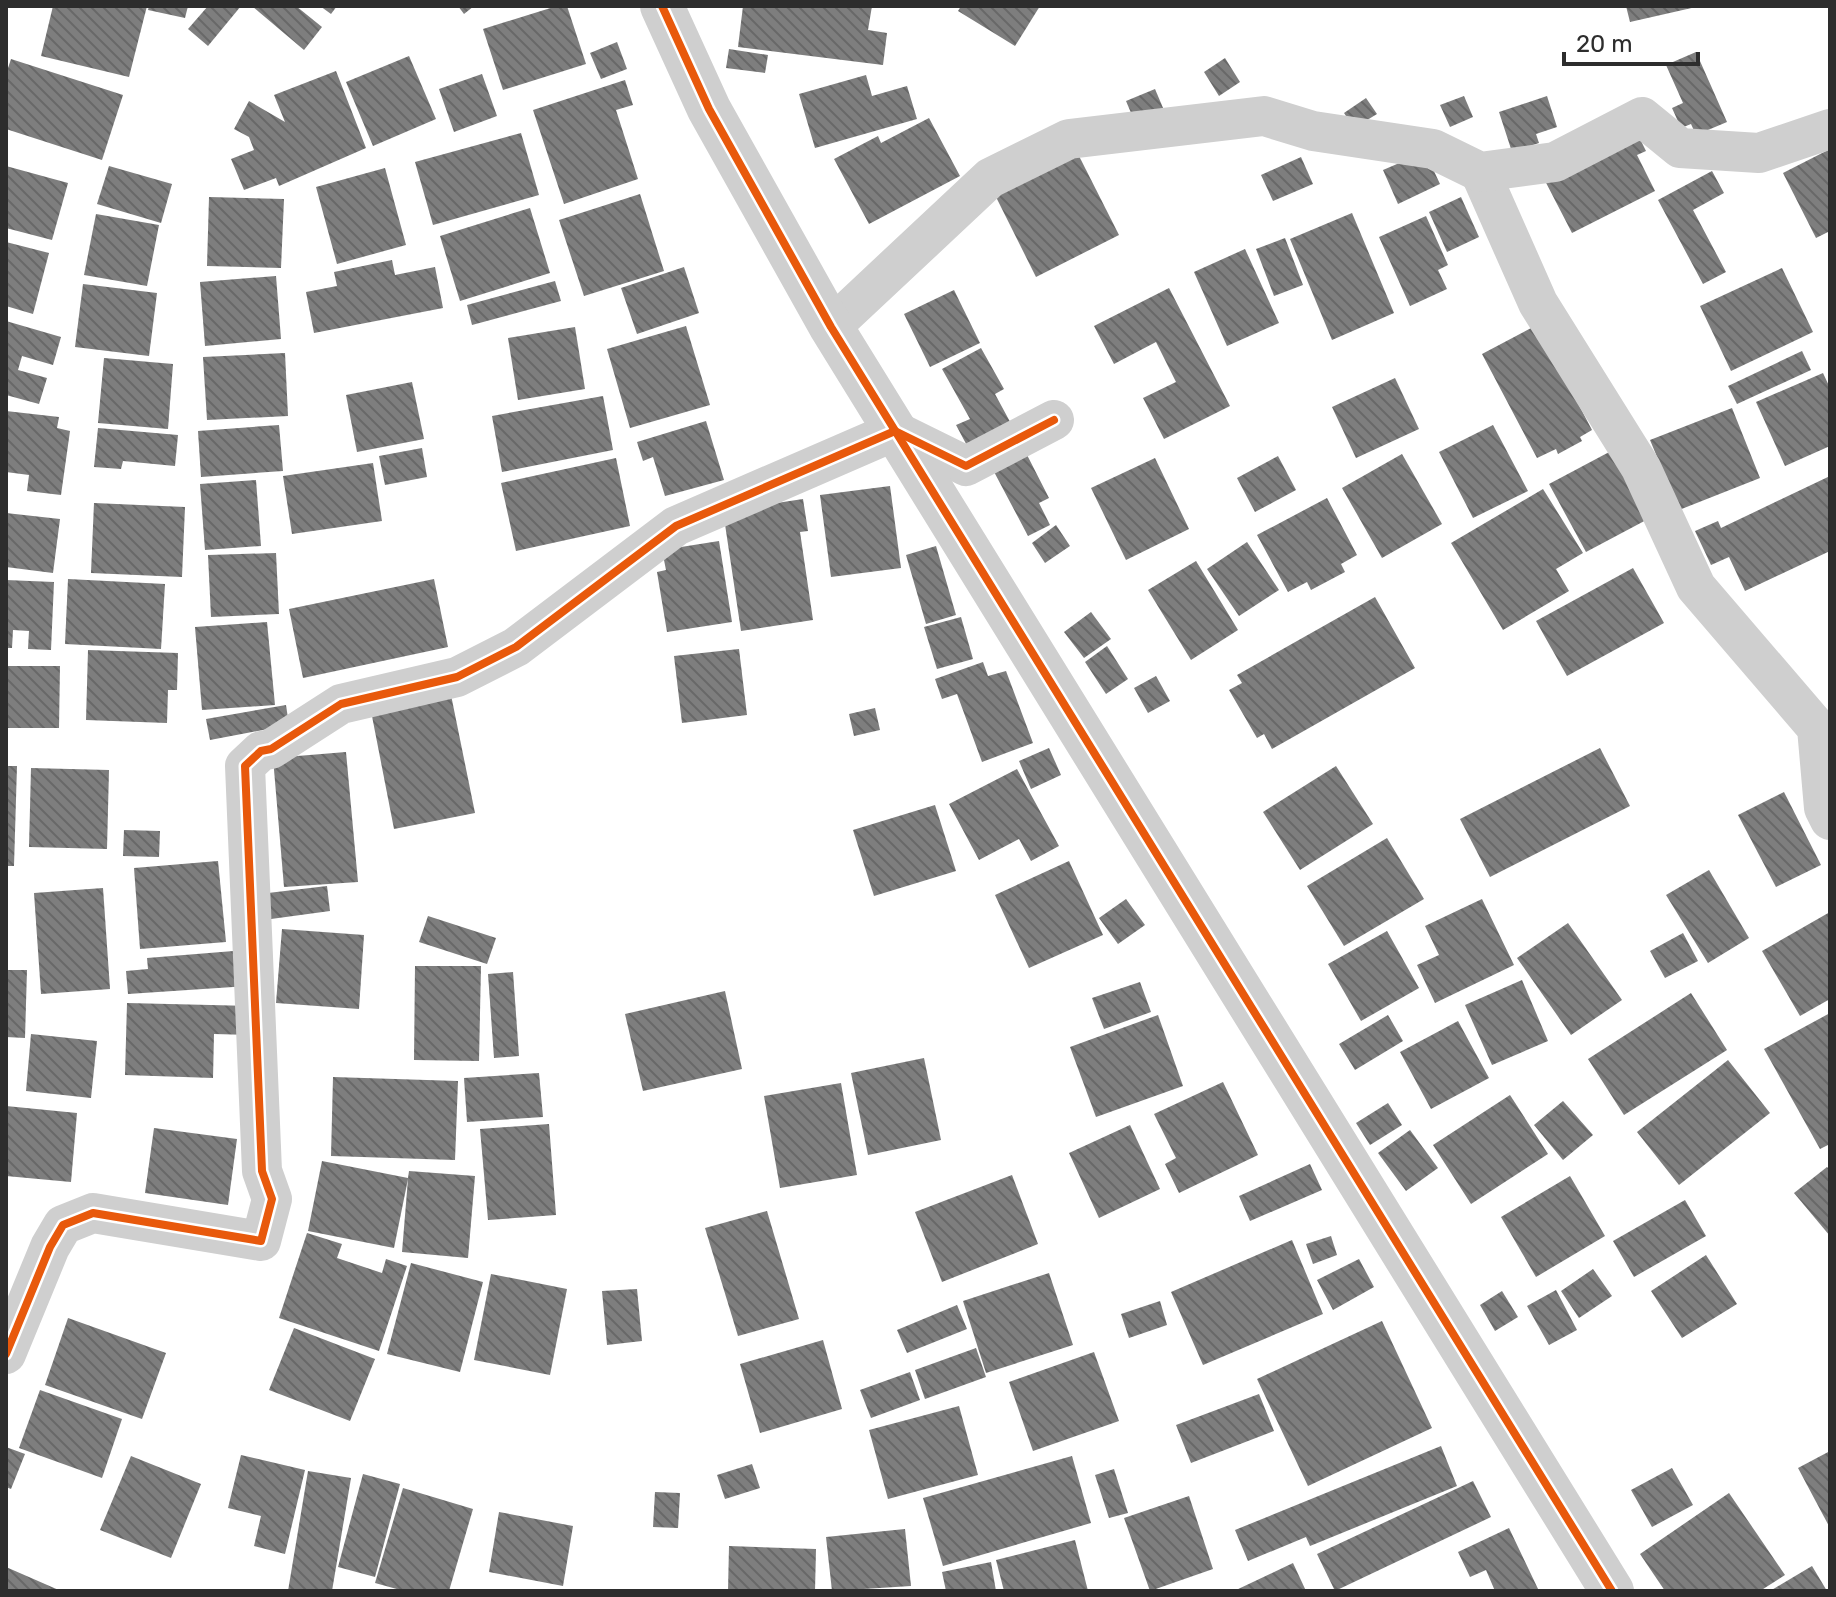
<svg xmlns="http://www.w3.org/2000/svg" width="1836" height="1597" font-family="Rubik,sans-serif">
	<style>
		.building { fill: url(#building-back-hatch) }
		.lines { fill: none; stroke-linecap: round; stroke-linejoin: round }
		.minor { stroke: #cfcfcf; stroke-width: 40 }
		.tertiary { stroke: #cfcfcf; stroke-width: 44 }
		.cycleway-casing { stroke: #fff; stroke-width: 13 }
		.cycleway { stroke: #e8590c; stroke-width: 8 }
	</style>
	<defs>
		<pattern id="building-back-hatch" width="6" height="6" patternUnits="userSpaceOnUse" patternTransform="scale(2)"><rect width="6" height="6" fill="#7e7e7e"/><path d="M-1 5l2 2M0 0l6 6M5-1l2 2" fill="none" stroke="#686868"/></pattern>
	</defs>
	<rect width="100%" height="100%" fill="#fff"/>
	<g class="building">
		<path d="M53,6H147L129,77L41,56Z"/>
		<path d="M149,6H188L185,18L148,10Z"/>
		<path d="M208,6H241L208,46L188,29Z"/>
		<path d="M252,6H296L322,27L304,50Z"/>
		<path d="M320,6H337L331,14Z"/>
		<path d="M458,6H474L464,14Z"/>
		<path d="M557,6H567L586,64L503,90L483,29Z"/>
		<path d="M743,6H872L868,30L887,33L883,65L738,47Z"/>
		<path d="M961,6H1040L1015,46L958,11Z"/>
		<path d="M1626,6H1696V7L1630,22Z"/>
		<path d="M617,42L627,69L601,79L590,53Z"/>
		<path d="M729,49L768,55L765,73L726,68Z"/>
		<path d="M1696,52L1727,122L1696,135L1691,124L1681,128L1672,108L1683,103L1666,65Z"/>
		<path d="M409,56L436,119L373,146L346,82Z"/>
		<path d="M1225,58L1240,82L1219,96L1204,72Z"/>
		<path d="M11,59L123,95L102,160L6,129V74Z"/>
		<path d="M336,71L366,148L279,186L276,178L244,190L231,159L254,150L249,137L234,129L249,101L285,122L274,95Z"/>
		<path d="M482,74L497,116L454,132L439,89Z"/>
		<path d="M866,75L872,96L907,86L917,119L815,148L799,94Z"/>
		<path d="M625,80L633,105L616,110L638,179L564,204L533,110Z"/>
		<path d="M1155,89L1166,115L1137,127L1126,101Z"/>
		<path d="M1464,96L1473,117L1450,127L1440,105Z"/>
		<path d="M1547,96L1557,127L1536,134L1539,143L1512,152L1499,112Z"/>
		<path d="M1366,98L1377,114L1354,128L1344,113Z"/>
		<path d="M929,118L960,176L869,224L834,159L878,136L881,143Z"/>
		<path d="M1635,129L1646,151L1637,155L1655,191L1572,233L1542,175Z"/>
		<path d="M521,133L539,195L433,225L415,162Z"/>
		<path d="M1830,149V231L1816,238L1783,173Z"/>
		<path d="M1425,152L1440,184L1398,204L1383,170Z"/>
		<path d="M1078,154L1119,235L1036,277L995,195Z"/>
		<path d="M1301,157L1313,184L1273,201L1261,175Z"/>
		<path d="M6,166L68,183L52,240L6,228Z"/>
		<path d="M109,166L172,184L161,223L97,204Z"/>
		<path d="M385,168L406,245L337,264L316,187Z"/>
		<path d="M1712,171L1724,193L1693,210L1726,272L1703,284L1658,200Z"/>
		<path d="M640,194L664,271L584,296L559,220Z"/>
		<path d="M209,197L284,199L281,268L207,266Z"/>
		<path d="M1461,197L1479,237L1447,252L1429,212Z"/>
		<path d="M530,208L550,273L460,301L440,236Z"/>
		<path d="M1352,213L1394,313L1332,340L1290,239Z"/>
		<path d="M96,214L159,225L147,286L84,275Z"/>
		<path d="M1426,216L1448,265L1438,270L1447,289L1410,306L1379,237Z"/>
		<path d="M1285,238L1303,285L1274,296L1256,249Z"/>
		<path d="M6,242L49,253L33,314L6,306Z"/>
		<path d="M1245,249L1279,323L1227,346L1194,272Z"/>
		<path d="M392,260L395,275L435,267L443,308L314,333L306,292L337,286L334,272Z"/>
		<path d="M684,267L699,313L637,334L621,288Z"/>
		<path d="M1782,268L1813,332L1731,371L1700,306Z"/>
		<path d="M276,276L281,339L205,346L200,282Z"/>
		<path d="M555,281L561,301L472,325L467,305Z"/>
		<path d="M83,284L157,293L149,356L75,347Z"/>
		<path d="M1169,288L1230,406L1164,439L1143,398L1176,382L1156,342L1114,364L1094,326Z"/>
		<path d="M954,290L980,343L930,367L904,314Z"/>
		<path d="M6,321L61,337L53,365L22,356L18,370L47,378L39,404L6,395Z"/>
		<path d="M1537,325L1592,430L1580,437L1582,441L1558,454L1556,449L1537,458L1482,354Z"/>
		<path d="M686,326L710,405L630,428L607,349Z"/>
		<path d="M575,327L585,389L518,400L508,338Z"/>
		<path d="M981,348L1004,389L995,394L1015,431L972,455L956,425L970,419L942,369Z"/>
		<path d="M1802,351L1811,370L1737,404L1728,386Z"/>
		<path d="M285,353L288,416L207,420L203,357Z"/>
		<path d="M104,358L173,364L168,429L98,423Z"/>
		<path d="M1823,373L1830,388V446L1785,466L1756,402Z"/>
		<path d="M1395,378L1419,429L1356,458L1332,407Z"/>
		<path d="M412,382L424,439L357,452L346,395Z"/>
		<path d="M603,396L613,450L502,472L492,416Z"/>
		<path d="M1732,408L1760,478L1679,510L1650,440Z"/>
		<path d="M6,411L59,417L57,428L70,431L61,495L27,491L29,475L6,472Z"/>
		<path d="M706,421L724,480L665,496L653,457L643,461L637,442Z"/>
		<path d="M279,425L283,471L201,477L198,431Z"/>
		<path d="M1493,425L1528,491L1473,518L1439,452Z"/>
		<path d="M98,428L178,435L175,466L123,461L121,469L94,467Z"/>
		<path d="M422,448L427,477L385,485L379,456Z"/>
		<path d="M1613,450L1650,518L1586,552L1549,484Z"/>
		<path d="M1025,451L1049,498L1039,503L1050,525L1028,536L992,468Z"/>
		<path d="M1402,454L1442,524L1382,558L1342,488Z"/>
		<path d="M1278,456L1296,490L1255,512L1237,478Z"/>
		<path d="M616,458L630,526L516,551L501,483Z"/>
		<path d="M1155,458L1189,529L1126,560L1091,488Z"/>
		<path d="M373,463L382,521L292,534L283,476Z"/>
		<path d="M1830,476V551L1745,591L1729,557L1711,565L1695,531L1718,521L1721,528Z"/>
		<path d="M256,480L261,546L205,550L200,484Z"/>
		<path d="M890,486L901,568L831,577L820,495Z"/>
		<path d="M1543,489L1583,553L1556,569L1569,591L1503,630L1451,543Z"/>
		<path d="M1327,498L1357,555L1341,564L1345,572L1311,590L1307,582L1288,592L1257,535Z"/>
		<path d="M803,499L808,531L800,532L813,620L741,631L723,511Z"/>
		<path d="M94,503L185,507L182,577L91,573Z"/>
		<path d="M6,513L60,519L53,573L6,567Z"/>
		<path d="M1056,525L1070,546L1045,563L1032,543Z"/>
		<path d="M719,541L732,622L667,632L657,572L666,570L662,550Z"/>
		<path d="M1247,542L1279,590L1239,616L1207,569Z"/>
		<path d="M936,546L956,615L926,624L906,555Z"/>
		<path d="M276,553L279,614L211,617L208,555Z"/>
		<path d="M1196,561L1238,630L1191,660L1148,590Z"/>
		<path d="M1633,568L1664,623L1567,676L1536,621Z"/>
		<path d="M68,579L165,584L161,649L65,644Z"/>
		<path d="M434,579L448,647L303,678L289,609Z"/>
		<path d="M6,580L54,582L51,650L28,649L29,631L13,630L12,648H6Z"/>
		<path d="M1375,597L1415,668L1272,749L1264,734L1257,738L1229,690L1242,683L1237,675Z"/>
		<path d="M1091,612L1111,639L1084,658L1064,632Z"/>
		<path d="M961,617L973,659L937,669L924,627Z"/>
		<path d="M267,622L275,705L202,710L195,627Z"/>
		<path d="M1107,646L1128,679L1106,694L1085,662Z"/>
		<path d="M739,649L747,715L682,723L674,656Z"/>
		<path d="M88,650L178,653L177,690H168L167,723L86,720Z"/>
		<path d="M983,662L988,676L1006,671L1033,743L982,762L957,694L942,699L935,679Z"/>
		<path d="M6,666H60L59,728H6Z"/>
		<path d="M1156,676L1170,701L1148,713L1134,688Z"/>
		<path d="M451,695L475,813L394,829L371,711Z"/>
		<path d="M286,705L289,725L210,740L206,719Z"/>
		<path d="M875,708L880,730L854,736L849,714Z"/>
		<path d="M1049,748L1061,775L1031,789L1019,761Z"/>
		<path d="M1600,748L1630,806L1490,877L1460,819Z"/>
		<path d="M346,752L358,882L284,887L273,758Z"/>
		<path d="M6,766H17L14,866H6Z"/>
		<path d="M1336,766L1373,824L1300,870L1263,812Z"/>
		<path d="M31,768L109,770L107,849L29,847Z"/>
		<path d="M1017,769L1059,846L1031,861L1019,839L979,860L949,804Z"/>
		<path d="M1784,792L1821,865L1776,887L1738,815Z"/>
		<path d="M935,805L956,871L874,896L853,830Z"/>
		<path d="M124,830L160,831L159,857L123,856Z"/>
		<path d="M1387,838L1424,899L1344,946L1307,886Z"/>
		<path d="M218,861L226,942L140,949L134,868Z"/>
		<path d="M1069,861L1103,935L1029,968L995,895Z"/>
		<path d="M1709,870L1749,938L1708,963L1666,895Z"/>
		<path d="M327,886L330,911L271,919L268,893Z"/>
		<path d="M103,888L110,989L41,994L34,893Z"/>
		<path d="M1126,899L1145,925L1118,944L1099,918Z"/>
		<path d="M1482,899L1514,965L1435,1003L1417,965L1439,955L1425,926Z"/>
		<path d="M1830,912V999L1800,1016L1762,951Z"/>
		<path d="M428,916L496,938L487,964L419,942Z"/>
		<path d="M1568,923L1622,1000L1571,1035L1517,958Z"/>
		<path d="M282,929L364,935L359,1009L276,1003Z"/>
		<path d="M1387,931L1419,988L1361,1021L1328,964Z"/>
		<path d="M1683,933L1698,961L1665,978L1650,951Z"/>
		<path d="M246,950L248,986L128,994L126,971L148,969L147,958Z"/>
		<path d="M415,966H481L479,1061L414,1060Z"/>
		<path d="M6,970H27L25,1038L6,1037Z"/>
		<path d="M513,972L519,1056L494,1058L488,974Z"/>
		<path d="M1522,980L1548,1041L1492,1065L1465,1005Z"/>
		<path d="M1140,982L1151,1012L1104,1029L1092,998Z"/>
		<path d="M725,991L742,1069L643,1091L625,1014Z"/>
		<path d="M1691,993L1727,1050L1624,1115L1588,1059Z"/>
		<path d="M127,1003L252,1006L251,1035L214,1034L213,1078L125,1075Z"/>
		<path d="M1830,1013V1144L1820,1149L1764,1049Z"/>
		<path d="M1158,1015L1183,1086L1096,1117L1070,1047Z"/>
		<path d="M1388,1015L1403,1041L1355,1070L1339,1044Z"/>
		<path d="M1458,1021L1489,1078L1431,1109L1400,1052Z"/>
		<path d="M31,1034L97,1041L91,1098L26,1091Z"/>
		<path d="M924,1058L941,1140L868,1155L851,1073Z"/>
		<path d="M1728,1060L1770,1113L1679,1185L1637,1132Z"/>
		<path d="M539,1073L543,1117L467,1122L464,1078Z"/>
		<path d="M333,1077L458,1081L455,1160L331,1156Z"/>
		<path d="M1223,1082L1258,1155L1179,1193L1165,1164L1176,1158L1154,1114Z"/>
		<path d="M841,1083L857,1175L780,1188L764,1096Z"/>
		<path d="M1510,1095L1548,1154L1471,1204L1433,1145Z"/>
		<path d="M1563,1101L1593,1135L1563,1160L1534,1125Z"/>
		<path d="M1388,1103L1402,1125L1370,1145L1356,1123Z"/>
		<path d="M6,1106L77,1113L71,1182L6,1176Z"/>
		<path d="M549,1124L556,1215L488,1220L480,1129Z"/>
		<path d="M1130,1125L1160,1189L1099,1218L1069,1153Z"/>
		<path d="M154,1128L237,1139L228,1205L145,1193Z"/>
		<path d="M1410,1130L1438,1168L1406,1191L1378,1153Z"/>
		<path d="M322,1161L408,1178L409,1171L475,1176L468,1258L402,1252L408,1179L394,1248L308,1231Z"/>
		<path d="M1310,1164L1322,1190L1250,1221L1239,1196Z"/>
		<path d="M1827,1167L1830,1170V1236L1794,1193Z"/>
		<path d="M1012,1175L1038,1244L942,1282L915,1212Z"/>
		<path d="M1570,1176L1605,1236L1536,1277L1501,1217Z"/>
		<path d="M1685,1200L1706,1236L1634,1277L1613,1241Z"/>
		<path d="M767,1211L799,1319L738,1336L705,1228Z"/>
		<path d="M307,1233L342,1244L337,1258L382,1273L386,1259L407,1266L379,1351L279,1318Z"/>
		<path d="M1331,1236L1337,1255L1313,1264L1306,1244Z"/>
		<path d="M1292,1240L1323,1314L1203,1365L1171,1292Z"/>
		<path d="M1706,1255L1737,1304L1682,1338L1651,1291Z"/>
		<path d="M1359,1259L1374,1287L1333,1310L1317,1280Z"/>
		<path d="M411,1263L483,1282L460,1372L387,1354Z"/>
		<path d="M1593,1269L1612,1296L1579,1318L1561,1291Z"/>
		<path d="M1049,1273L1073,1345L986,1373L963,1301Z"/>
		<path d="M491,1274L567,1289L550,1375L474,1360Z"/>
		<path d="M637,1289L642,1341L607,1345L602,1291Z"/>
		<path d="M1556,1290L1577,1330L1549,1345L1527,1306Z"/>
		<path d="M1502,1291L1518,1317L1495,1331L1480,1305Z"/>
		<path d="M1160,1301L1167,1325L1129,1338L1121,1314Z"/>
		<path d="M957,1305L967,1329L907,1353L897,1330Z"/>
		<path d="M68,1318L166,1353L142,1419L45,1385Z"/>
		<path d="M1382,1321L1432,1428L1308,1486L1257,1379Z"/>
		<path d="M294,1328L375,1359L350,1421L269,1390Z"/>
		<path d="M823,1340L842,1409L760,1433L740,1364Z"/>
		<path d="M976,1348L986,1377L925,1399L915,1370Z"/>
		<path d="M1094,1352L1119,1421L1033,1451L1009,1382Z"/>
		<path d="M910,1372L920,1400L871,1418L860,1390Z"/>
		<path d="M40,1390L122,1419L102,1478L19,1448Z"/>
		<path d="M1259,1394L1274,1431L1191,1463L1176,1425Z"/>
		<path d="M959,1406L978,1475L888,1499L869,1430Z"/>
		<path d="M1441,1446L1457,1486L1310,1546L1306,1537L1248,1561L1235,1530Z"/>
		<path d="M6,1447L25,1454L11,1489L6,1487Z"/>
		<path d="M1830,1451V1528L1798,1468Z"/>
		<path d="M241,1455L305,1470L285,1554L254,1546L261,1516L228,1508Z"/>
		<path d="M131,1456L201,1484L171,1558L100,1530Z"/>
		<path d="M1072,1456L1091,1523L943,1566L923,1498Z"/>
		<path d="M752,1464L760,1488L725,1499L717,1475Z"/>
		<path d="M1672,1468L1693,1505L1652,1527L1631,1490Z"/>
		<path d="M1114,1469L1128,1513L1109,1518L1095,1475Z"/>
		<path d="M308,1471L351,1478L332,1591H288Z"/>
		<path d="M363,1474L400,1484L375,1577L338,1567Z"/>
		<path d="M1473,1481L1491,1517L1335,1591L1317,1554Z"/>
		<path d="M403,1488L473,1509L449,1591H404L375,1583Z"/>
		<path d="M655,1492L680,1493L678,1528L653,1527Z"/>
		<path d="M1729,1493L1785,1575L1760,1591H1665L1640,1554Z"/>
		<path d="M1189,1496L1213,1569L1150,1591L1124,1518Z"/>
		<path d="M499,1512L573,1526L563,1586L489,1572Z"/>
		<path d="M1509,1528L1539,1591H1495L1486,1570L1470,1577L1458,1552Z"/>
		<path d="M905,1529L911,1586L832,1591L826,1537Z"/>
		<path d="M1075,1540L1088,1591H1004L996,1560Z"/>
		<path d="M729,1546L816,1549L815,1591H728Z"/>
		<path d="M991,1562L996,1591H946L942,1572Z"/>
		<path d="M1293,1563L1306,1591H1234Z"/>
		<path d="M1812,1566L1827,1591H1770Z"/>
		<path d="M6,1567L61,1591H6Z"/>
	</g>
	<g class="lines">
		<g class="minor">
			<path d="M1480,172L1538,303L1641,468L1696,587L1817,728L1824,808L1830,820"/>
			<path d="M831,327L990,178L1069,139L1264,116L1313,131L1433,149L1480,172L1555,162L1642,117L1680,148L1759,153L1830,129"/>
			<path d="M6,1354L50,1247L63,1225L93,1213L261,1241L272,1199L262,1171L245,766L261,751L271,749L341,704L457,677L516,647L676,526L895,431L966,466L1054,420"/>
		</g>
		<path class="tertiary" d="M662,6L709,109L831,327L1612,1591"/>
		<defs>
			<g id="cycleway">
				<path d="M662,6L709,109L831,327L1612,1591"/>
				<path d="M6,1354L50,1247L63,1225L93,1213L261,1241L272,1199L262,1171L245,766L261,751L271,749L341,704L457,677L516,647L676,526L895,431L966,466L1054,420"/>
			</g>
		</defs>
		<use href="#cycleway" class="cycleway-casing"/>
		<use href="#cycleway" class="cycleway"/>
	</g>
	<rect width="1836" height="1597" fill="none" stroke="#2d2d2d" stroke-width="16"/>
	<path d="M1564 52v12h134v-12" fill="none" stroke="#2d2d2d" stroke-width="4"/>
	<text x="1576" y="52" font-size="24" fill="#2d2d2d" stroke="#ffffff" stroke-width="6" paint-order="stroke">20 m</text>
</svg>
